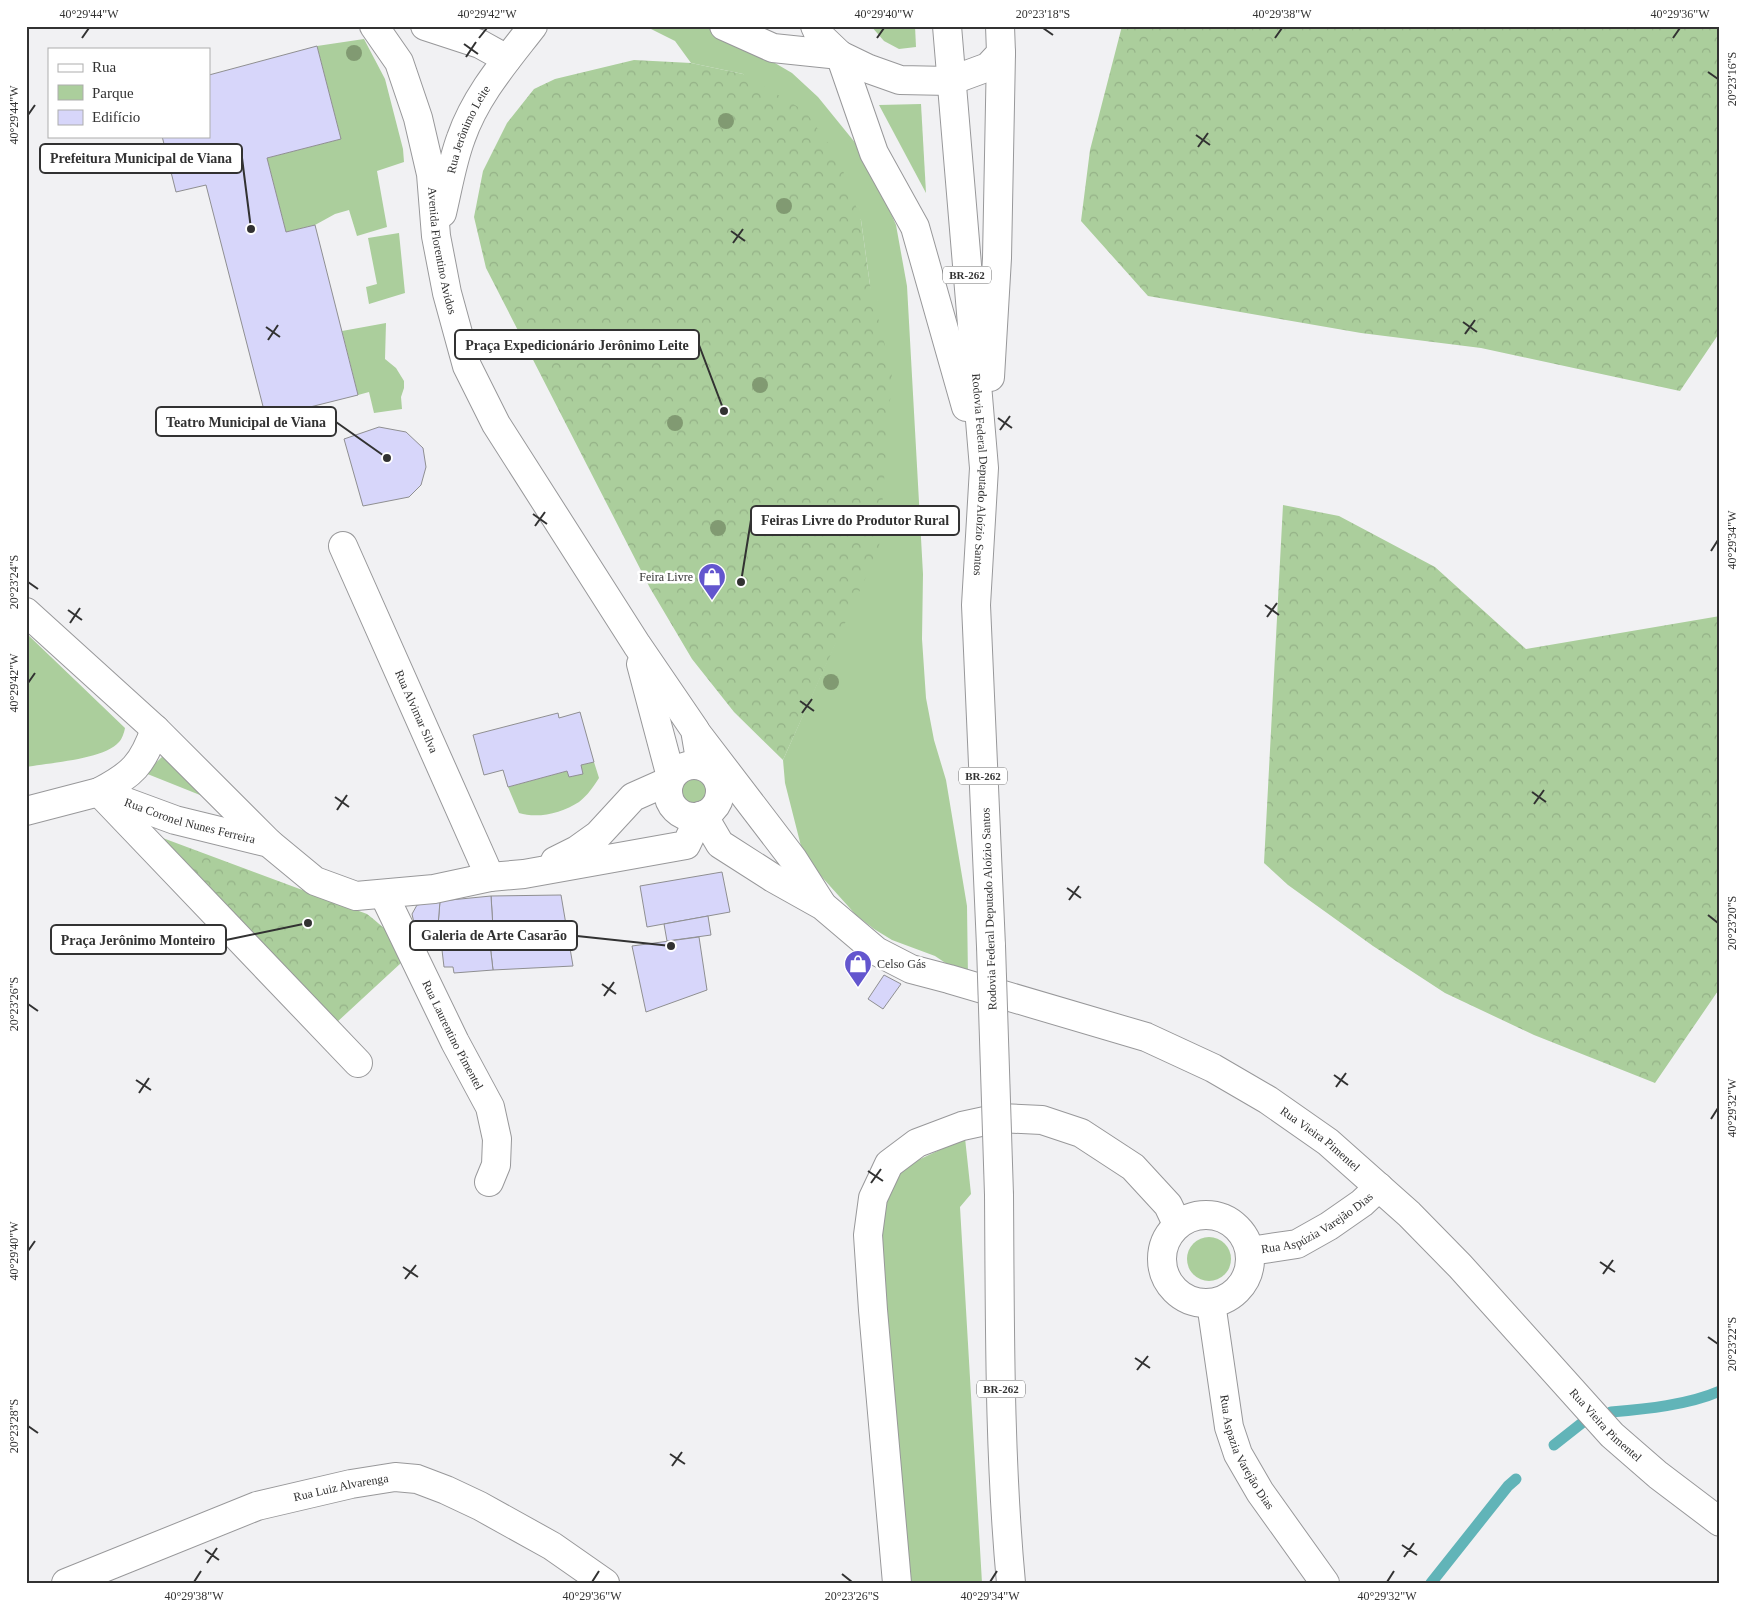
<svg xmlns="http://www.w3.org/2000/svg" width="1746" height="1609" font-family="Georgia,serif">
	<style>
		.green { fill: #abce9c }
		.forest { fill: url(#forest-crowns) }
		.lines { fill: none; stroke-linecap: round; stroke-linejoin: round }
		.stream { stroke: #61b4b8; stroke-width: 11 }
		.building { fill: #d7d6fa; stroke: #8f8f91 }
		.minor-casing { stroke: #98989a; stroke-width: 30 }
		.highway-casing { stroke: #98989a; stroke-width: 30 }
		.minor { stroke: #fff; stroke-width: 28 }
		.highway { stroke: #fff; stroke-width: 28 }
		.highway-bridge-casing { stroke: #98989a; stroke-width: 30; stroke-linecap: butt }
		.highway-bridge { stroke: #fff; stroke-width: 28 }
		.tree { fill: #819a72 }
		.ticks { fill: none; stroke: #323232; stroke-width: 2 }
		.labels { text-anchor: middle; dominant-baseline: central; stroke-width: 5; stroke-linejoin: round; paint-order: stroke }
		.shield { fill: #fff; stroke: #707070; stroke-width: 1 }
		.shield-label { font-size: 11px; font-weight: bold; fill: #323232 }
		.street-label { font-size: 12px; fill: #323232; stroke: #fff }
		.poi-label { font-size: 12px; fill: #323232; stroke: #fff; text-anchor: end }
		.leader { fill: none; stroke: #323232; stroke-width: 2 }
		.callout-dot { fill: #323232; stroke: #fff; stroke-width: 2 }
		.callout { fill: #fff; stroke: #323232; stroke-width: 2 }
		.callout-label { font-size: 14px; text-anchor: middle; font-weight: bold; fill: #323232 }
		.neatline { fill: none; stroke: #323232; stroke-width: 2 }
		.ticks-label { font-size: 12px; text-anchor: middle; fill: #323232 }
	</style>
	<defs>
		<pattern id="forest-crowns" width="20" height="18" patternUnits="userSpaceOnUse" patternTransform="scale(1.25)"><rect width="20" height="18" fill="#abce9c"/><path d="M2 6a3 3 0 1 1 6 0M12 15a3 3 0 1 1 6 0" fill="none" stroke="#94b187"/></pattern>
	</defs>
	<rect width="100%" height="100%" fill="#f1f1f3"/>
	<g class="green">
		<path d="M645,26H711L792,73L818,97L857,145L875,177L896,225L907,286L923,574L922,639L926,698L934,740L946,780L967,906L968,978L935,956L892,940L874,929L856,915L812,866L803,854L785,783L783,760L879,545L870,285L861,220L743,74L691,63L675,41Z"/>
		<path d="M871,26H915L916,47L899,49L884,41Z"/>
		<path d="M364,39L385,79L403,149L404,162L377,171L387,227L357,236L349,210L335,214L315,225L286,232L267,158L341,139L317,46Z"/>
		<path d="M921,104L926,193L879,105Z"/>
		<path d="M399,233L405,293L369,304L366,287L377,284L368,238Z"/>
		<path d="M386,323L385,359L396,368L404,381V388L401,397L402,409L374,413L369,392L358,395L342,331Z"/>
		<path d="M26,633L125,728C124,733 122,739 119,742C105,759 49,763 26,767Z"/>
		<path d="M163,756L205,797L145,773Z"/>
		<path d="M594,762L599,778C594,786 587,796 579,802C562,813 538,819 519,813L508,787L567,771L569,777L582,774L581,765Z"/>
		<path d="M692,765H701L718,780L720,789V797L716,805L710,811L686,816L673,807L668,795L677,770L684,766Z"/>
		<path d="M965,1138L971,1194L960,1207L982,1583H906L887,1380L881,1212L897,1170Z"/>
		<circle cx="1209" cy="1259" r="22"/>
	</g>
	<g class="forest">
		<path d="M1122,26H1720V332L1680,391L1481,348L1361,333L1148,296L1081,221L1090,150Z"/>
		<path d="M634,60L691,63L743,74L805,111L838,157L861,220L870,285L892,374L879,548L783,760L734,712L692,659L650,588L486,268L474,217L483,171L507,123L534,89L555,79Z"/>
		<path d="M1283,505L1339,516L1435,567L1526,649L1720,616V988L1655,1083L1534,1035L1445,993L1373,946L1288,885L1264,863Z"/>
		<path d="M152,834L367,914C388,931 395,935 401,963L336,1023Z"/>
	</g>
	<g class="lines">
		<g class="stream">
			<path d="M1611,1412C1646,1409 1688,1405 1720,1391"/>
			<path d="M1554,1445L1587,1419"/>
			<path d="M1431,1583L1508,1486L1516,1479"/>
		</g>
	</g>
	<g class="building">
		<path d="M317,46L341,139L267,158L286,232L315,225L358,395L266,418L206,185L176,192L162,136H209V75Z"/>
		<path d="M379,427L406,432L423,448L426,467L421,485L409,497L363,506L344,439Z"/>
		<path d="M580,712L594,762L581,765L583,774L569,777L567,771L508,787L503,770L484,775L473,735L558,713L559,718Z"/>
		<path d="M722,872L730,912L647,927L640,886Z"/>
		<path d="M561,895L573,966L493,970L488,927L493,928L491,896Z"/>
		<path d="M491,896L493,928L488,927L493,970L454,973L453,967H444L442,950H436L440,901Z"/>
		<path d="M440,901L436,950L414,923L412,914L417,905Z"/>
		<path d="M708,916L711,935L667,941L664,924Z"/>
		<path d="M699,937L707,990L646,1012L632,946Z"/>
		<path d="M884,975L901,984L883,1009L868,999Z"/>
	</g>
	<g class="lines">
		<defs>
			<g id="minor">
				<path id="s1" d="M374,26L399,62L418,118L431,174L436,236L447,293L467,366L496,424L637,645L695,730L701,765"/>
				<path d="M425,26L480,44L507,59"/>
				<path d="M724,26L773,48L840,55"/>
				<path d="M815,26L819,35L840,55L869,69L900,80L950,81L988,67L1001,53L1000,26"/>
				<path id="s2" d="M442,213C448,188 452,162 461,138C476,95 506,61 533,26"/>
				<path id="s3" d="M343,546L490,877"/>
				<path d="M26,612L155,729L269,843"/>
				<path d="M641,664L671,777"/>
				<path d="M155,729C143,764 132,775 99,792L358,1063"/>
				<path d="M696,732L793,859L821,903"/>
				<circle cx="694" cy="791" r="26"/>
				<path id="s4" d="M26,811L99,792L175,820L269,843L315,881L356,896L434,889L490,877L524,874L686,845L700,816"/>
				<path id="s5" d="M703,815L720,844L773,878L823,906L876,951L911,969L949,979L1146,1037L1213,1068L1268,1100L1328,1142L1409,1214L1460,1266L1612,1435L1658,1475L1720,1522"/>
				<path d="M555,861L577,850L598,835L633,797L669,781"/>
				<path id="s6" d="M384,895L455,1042L490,1107L497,1139L496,1165L489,1182"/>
				<circle cx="1206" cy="1259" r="44"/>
				<path id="s7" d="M1250,1251L1297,1244L1329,1226L1362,1203L1379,1187"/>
				<path id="s8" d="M1211,1303L1229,1427L1238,1454L1260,1492L1325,1583"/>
				<path id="s9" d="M66,1583L257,1506L351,1484L395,1477L417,1479L446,1490L480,1506L552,1546L605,1583"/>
				<path d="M897,1583L873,1310L868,1235L873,1198L889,1164L917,1143L962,1126L999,1118L1042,1120L1081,1133L1133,1167L1168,1205L1177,1224"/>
			</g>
			<g id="highway">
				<path id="s10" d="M947,26L984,468L976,605L991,946"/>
				<path d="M840,55L874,153L915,227L966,407"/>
				<path d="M990,377L997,258L1001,53"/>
				<path d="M999,1195C1000,1324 999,1454 1011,1583"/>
			</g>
		</defs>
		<use href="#minor" class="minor-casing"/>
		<use href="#highway" class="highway-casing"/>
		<use href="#minor" class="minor"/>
		<use href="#highway" class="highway"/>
		<defs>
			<path id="highway-bridge" d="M991,946L999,1195"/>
		</defs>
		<use href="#highway-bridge" class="highway-bridge-casing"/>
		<use href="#highway-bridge" class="highway-bridge"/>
	</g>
	<g class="tree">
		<circle cx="354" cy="53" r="8"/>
		<circle cx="726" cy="121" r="8"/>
		<circle cx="784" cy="206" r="8"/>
		<circle cx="760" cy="385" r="8"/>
		<circle cx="675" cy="423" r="8"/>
		<circle cx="718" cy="528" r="8"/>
		<circle cx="831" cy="682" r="8"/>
	</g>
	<path class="ticks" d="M1043,28L1053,35M82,38L89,28M479,38L487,28M877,38L884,28M1275,38L1282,28M1673,38L1680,28M464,44L478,54M466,57L476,42M1708,72L1718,79M28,115L35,105M1196,135L1210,145M1198,147L1208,133M731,231L745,241M733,243L743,229M1463,322L1477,332M266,327L280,337M1465,334L1475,320M268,340L278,325M998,418L1012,428M1000,430L1010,416M533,514L547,524M535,526L545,512M1711,551L1718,540M28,582L38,589M1265,605L1279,615M68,610L82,620M1267,617L1277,603M70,623L80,608M28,683L35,673M800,701L814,711M802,713L812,699M1532,792L1546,802M335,797L349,807M1534,804L1544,790M337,810L347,795M1067,888L1081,898M1069,900L1079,886M1708,915L1718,923M602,984L616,994M604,996L614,982M28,1004L38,1011M1334,1075L1348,1085M136,1080L151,1090M1336,1087L1346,1073M139,1093L149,1078M1711,1119L1718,1108M868,1171L883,1181M871,1183L881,1169M28,1251L35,1241M1600,1262L1615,1272M403,1267L418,1277M1603,1274L1613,1260M405,1279L416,1265M1708,1337L1718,1344M1135,1358L1150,1368M1137,1370L1148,1356M28,1426L38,1433M670,1454L685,1464M672,1466L682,1452M1402,1545L1417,1555M205,1550L219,1560M1404,1557L1414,1543M207,1563L217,1548M842,1574L852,1582M194,1582L201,1571M592,1582L599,1571M990,1582L997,1571M1387,1582L1394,1571"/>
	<defs>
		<symbol id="shop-pin" viewBox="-11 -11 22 30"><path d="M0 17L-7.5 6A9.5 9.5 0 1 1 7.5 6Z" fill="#6356ce" stroke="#fff"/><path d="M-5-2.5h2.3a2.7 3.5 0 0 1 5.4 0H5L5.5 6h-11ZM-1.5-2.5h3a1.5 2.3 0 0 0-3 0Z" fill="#fff"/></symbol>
	</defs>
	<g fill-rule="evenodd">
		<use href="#shop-pin" x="696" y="561" width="32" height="43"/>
		<use href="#shop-pin" x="842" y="948" width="32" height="43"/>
	</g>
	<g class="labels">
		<g class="shield">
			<rect x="943" y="266.5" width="48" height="17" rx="4"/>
			<rect x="959" y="767.5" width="48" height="17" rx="4"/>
			<rect x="977" y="1380.5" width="48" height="17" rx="4"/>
		</g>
		<g class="shield-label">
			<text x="967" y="275">BR-262</text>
			<text x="983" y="776">BR-262</text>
			<text x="1001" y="1389">BR-262</text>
		</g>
		<g class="street-label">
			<text stroke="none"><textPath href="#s2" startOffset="88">Rua Jerônimo Leite</textPath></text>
			<text stroke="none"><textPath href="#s1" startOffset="238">Avenida Florentino Avidos</textPath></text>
			<text stroke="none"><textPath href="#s10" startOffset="450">Rodovia Federal Deputado Aloízio Santos</textPath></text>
			<text stroke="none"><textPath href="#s3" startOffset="181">Rua Alvimar Silva</textPath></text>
			<text stroke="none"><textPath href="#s4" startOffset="171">Rua Coronel Nunes Ferreira</textPath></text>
			<text transform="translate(989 909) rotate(-92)">Rodovia Federal Deputado Aloízio Santos</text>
			<text stroke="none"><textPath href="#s6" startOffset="156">Rua Laurentino Pímentel</textPath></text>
			<text stroke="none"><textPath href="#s5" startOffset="710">Rua Vieira Pimentel</textPath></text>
			<text stroke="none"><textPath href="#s7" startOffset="74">Rua Aspúzia Varejão Dias</textPath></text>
			<text stroke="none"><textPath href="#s5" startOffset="1115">Rua Vieira Pimentel</textPath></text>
			<text stroke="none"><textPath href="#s8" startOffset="155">Rua Aspazia Varejão Dias</textPath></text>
			<text stroke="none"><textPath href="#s9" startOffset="292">Rua Luiz Alvarenga</textPath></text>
		</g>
		<g class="poi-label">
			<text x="693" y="577">Feira Livre</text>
			<text x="877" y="964" text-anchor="start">Celso Gás</text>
		</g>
	</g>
	<path class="leader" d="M251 229L242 158M724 411L699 345M387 458L336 422M741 582L751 520M671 946L577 936M308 923L226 940"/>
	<g class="callout-dot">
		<circle cx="251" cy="229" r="5"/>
		<circle cx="724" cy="411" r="5"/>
		<circle cx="387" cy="458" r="5"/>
		<circle cx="741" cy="582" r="5"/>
		<circle cx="671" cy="946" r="5"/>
		<circle cx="308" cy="923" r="5"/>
	</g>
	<g class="callout">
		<rect x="40" y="144" width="202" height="29" rx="5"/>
		<rect x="455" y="330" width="244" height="29" rx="5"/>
		<rect x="156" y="407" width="180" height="29" rx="5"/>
		<rect x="751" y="506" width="208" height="29" rx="5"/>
		<rect x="410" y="921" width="167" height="29" rx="5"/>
		<rect x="51" y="925" width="175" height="29" rx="5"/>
	</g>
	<g class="callout-label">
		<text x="141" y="163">Prefeitura Municipal de Viana</text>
		<text x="577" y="350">Praça Expedicionário Jerônimo Leite</text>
		<text x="246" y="427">Teatro Municipal de Viana</text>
		<text x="855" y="525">Feiras Livre do Produtor Rural</text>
		<text x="494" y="940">Galeria de Arte Casarão</text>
		<text x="138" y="945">Praça Jerônimo Monteiro</text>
	</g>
	<rect width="1746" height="1609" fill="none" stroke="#ffffff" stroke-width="55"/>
	<rect x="48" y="48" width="162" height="90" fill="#ffffff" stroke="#adadad"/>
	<rect x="58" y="64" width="25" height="8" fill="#ffffff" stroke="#adadad"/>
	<text x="92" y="72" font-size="15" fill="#323232">Rua</text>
	<rect x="58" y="85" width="25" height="15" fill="#abce9c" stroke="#adadad"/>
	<text x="92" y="98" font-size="15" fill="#323232">Parque</text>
	<rect x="58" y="110" width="25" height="15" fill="#d7d6fa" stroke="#adadad"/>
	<text x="92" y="122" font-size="15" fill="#323232">Edifício</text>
	<rect x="28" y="28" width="1690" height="1554" class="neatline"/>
	<g class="ticks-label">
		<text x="89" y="18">40°29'44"W</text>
		<text x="487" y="18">40°29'42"W</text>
		<text x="884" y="18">40°29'40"W</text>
		<text x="1043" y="18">20°23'18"S</text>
		<text x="1282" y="18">40°29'38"W</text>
		<text x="1680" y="18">40°29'36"W</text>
		<text transform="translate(1732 79) rotate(-90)" y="4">20°23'16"S</text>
		<text transform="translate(14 115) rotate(-90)" y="4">40°29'44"W</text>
		<text transform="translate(1732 540) rotate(-90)" y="4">40°29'34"W</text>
		<text transform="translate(14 582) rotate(-90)" y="4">20°23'24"S</text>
		<text transform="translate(14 683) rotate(-90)" y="4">40°29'42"W</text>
		<text transform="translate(1732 923) rotate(-90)" y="4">20°23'20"S</text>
		<text transform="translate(14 1004) rotate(-90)" y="4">20°23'26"S</text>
		<text transform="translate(1732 1108) rotate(-90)" y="4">40°29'32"W</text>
		<text transform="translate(14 1251) rotate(-90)" y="4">40°29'40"W</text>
		<text transform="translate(1732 1344) rotate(-90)" y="4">20°23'22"S</text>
		<text transform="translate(14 1426) rotate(-90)" y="4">20°23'28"S</text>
		<text x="194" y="1600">40°29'38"W</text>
		<text x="592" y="1600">40°29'36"W</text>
		<text x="852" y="1600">20°23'26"S</text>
		<text x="990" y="1600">40°29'34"W</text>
		<text x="1387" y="1600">40°29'32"W</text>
	</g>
</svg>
